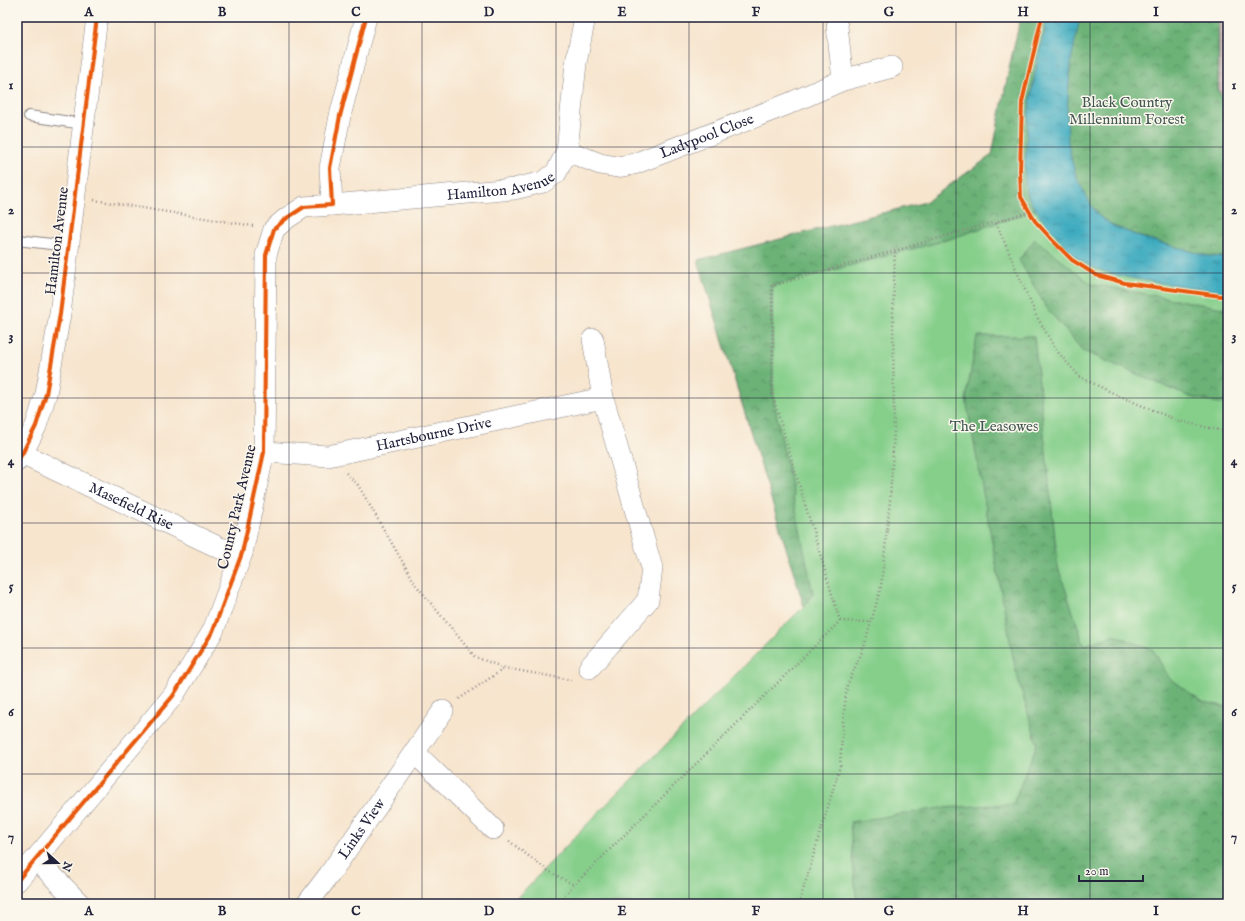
<svg xmlns="http://www.w3.org/2000/svg" width="1245" height="921" font-family="'IM FELL English',serif">
	<style>
		.industrial { fill: url(#industrial-grid) }
		.green { fill: #86cf8b; stroke: #547863 }
		.forest { fill: url(#forest-crowns); stroke: #476a59 }
		.water { fill: url(#water-ripples); stroke: #32677e }
		.lines { fill: none; stroke-linecap: round; stroke-linejoin: round }
		.lane-casing { stroke: #8c8484; stroke-width: 12 }
		.street-casing { stroke: #8c8484; stroke-width: 22 }
		.path { stroke: #8c8484; stroke-width: 2.5; stroke-dasharray: 1 3; stroke-linecap: butt }
		.lane { stroke: #fff; stroke-width: 10 }
		.street { stroke: #fff; stroke-width: 21 }
		.cycleway-casing { stroke: #fbf7ec; stroke-width: 6 }
		.cycleway { stroke: #e8590c; stroke-width: 4 }
		.grid { fill: none; stroke: #22223b; stroke-width: 1; stroke-opacity: 0.55 }
		.labels { text-anchor: middle; dominant-baseline: central; stroke-width: 3; stroke-linejoin: round; paint-order: stroke }
		.park-label { font-size: 15px; fill: #405653; stroke: #fbf7ec }
		.street-label { font-size: 15px; fill: #22223b; stroke: #fbf7ec }
		.neatline { fill: none; stroke: #22223b; stroke-width: 1.5 }
		.grid-label { font-size: 13px; text-anchor: middle; font-weight: bold; fill: #22223b }
	</style>
	<defs>
		<pattern id="industrial-grid" width="8" height="8" patternUnits="userSpaceOnUse"><rect width="8" height="8" fill="#d1bfbd"/><path d="M0 4h8M4 0v8" fill="none" stroke="#b3a4a3"/></pattern>
		<pattern id="forest-crowns" width="20" height="18" patternUnits="userSpaceOnUse"><rect width="20" height="18" fill="#6cb277"/><path d="M2 6a3 3 0 1 1 6 0M12 15a3 3 0 1 1 6 0" fill="none" stroke="#589063"/></pattern>
		<pattern id="water-ripples" width="26" height="14" patternUnits="userSpaceOnUse"><rect width="26" height="14" fill="#41acc0"/><path d="M2 4q2-2 4 0t4 0M15 11q2-2 4 0t4 0" fill="none" stroke="#368c9d"/></pattern>
	</defs>
	<rect width="100%" height="100%" fill="#fbf7ec"/>
	<filter id="ink" filterUnits="userSpaceOnUse"><feTurbulence type="fractalNoise" baseFrequency=".025" numOctaves="2"/><feDisplacementMap in="SourceGraphic" scale="8" xChannelSelector="R" yChannelSelector="G"/><feConvolveMatrix kernelMatrix="1 2 1 2 8 2 1 2 1" color-interpolation-filters="sRGB"/></filter>
	<filter id="wash" filterUnits="userSpaceOnUse"><feTurbulence type="fractalNoise" baseFrequency=".012" numOctaves="4" result="noise"/><feDisplacementMap in="SourceGraphic" scale="16" xChannelSelector="R" yChannelSelector="G"/><feGaussianBlur stdDeviation="0.9" result="paint"/><feColorMatrix in="noise" values="0 0 0 0 0 0 0 0 0 0 0 0 0 0 0 0 0 1.4 0 .05"/><feComposite in="paint" operator="in"/></filter>
	<g filter="url(#wash)">
		<rect width="100%" height="100%" fill="#f7e5ce"/>
		<path class="industrial" d="M1218,17H1228V105L1218,91Z"/>
		<path class="green" d="M1021,17H1218V91L1228,105V904H511L597,814L804,606L698,260L926,202L992,155L1010,64Z"/>
		<g class="forest">
			<path d="M1021,17H1218V91L1228,105V257L1208,256L1144,238L1113,226L1099,216L1091,205H1049L947,240L772,286L773,397L813,594L804,606L698,260L926,202L992,155L1010,64Z"/>
			<path d="M1035,239L1091,284L1228,309V405L1190,397L1083,351L1046,307L1019,260Z"/>
			<path d="M977,336H1034L1058,567L1084,645L1115,635L1153,650L1170,679L1203,702L1228,707V904H862L856,897L850,822L941,808L1013,804L1037,744L1015,668L966,399Z"/>
		</g>
		<path class="water" d="M1051,17H1080L1072,56L1069,85L1067,113L1068,143L1072,162L1077,178L1091,205L1099,216L1113,226L1143,238L1208,256L1228,257V292C1197,288 1166,284 1135,279C1122,276 1109,274 1097,269C1079,263 1067,249 1056,235C1047,224 1034,210 1029,198C1023,184 1025,168 1026,153C1027,107 1035,69 1046,25Z"/>
	</g>
	<g filter="url(#ink)">
		<g class="lines">
			<defs>
				<g id="lane">
					<path d="M29,116L84,124"/>
					<path d="M17,240L68,246"/>
				</g>
				<g id="street">
					<path d="M837,26L843,80"/>
					<path id="s1" d="M567,151L600,164L617,167L634,164L788,104L843,80L892,67"/>
					<path id="s2" d="M332,205L514,189L543,182L556,173L567,151L576,63L585,17"/>
					<path id="s3" d="M264,452L328,456L603,398"/>
					<path id="s4" d="M22,454L220,548L242,553"/>
					<path d="M17,461L22,454L36,426L46,394L60,314L97,17"/>
					<path d="M589,668L648,600L652,568L603,398L593,339"/>
					<path d="M414,752L493,829"/>
					<path d="M37,860L80,904"/>
					<path d="M17,881L173,696L213,631L242,553L264,452L266,255L274,229L287,218L304,207L332,205L330,168L340,116L366,17"/>
					<path id="s5" d="M307,904L329,875L443,711"/>
				</g>
			</defs>
			<use href="#lane" class="lane-casing"/>
			<use href="#street" class="street-casing"/>
			<g class="path">
				<path d="M94,200L253,226"/>
				<path d="M996,223L1036,315L1056,350L1080,377L1119,396L1179,421L1228,432"/>
				<path d="M346,473L358,485L416,585L475,657L505,668L571,680"/>
				<path d="M840,621L773,397L772,286L1030,212"/>
				<path d="M459,699L505,668"/>
				<path d="M509,841L547,870L574,885"/>
				<path d="M557,904L574,885L840,621L871,622"/>
				<path d="M799,904L840,766L843,720L847,686L864,647L881,587L890,500L894,431L893,312L895,252"/>
			</g>
			<use href="#lane" class="lane"/>
			<use href="#street" class="street"/>
			<defs>
				<g id="cycleway">
					<path d="M1042,17L1022,102L1020,171L1021,197L1035,221L1054,242L1072,260L1096,275L1125,283L1228,297"/>
					<path d="M17,461L22,454L36,426L46,394L60,314L97,17"/>
					<path d="M17,881L173,696L213,631L242,553L264,452L266,255L274,229L287,218L304,207L332,205L330,168L340,116L366,17"/>
				</g>
			</defs>
			<use href="#cycleway" class="cycleway-casing"/>
			<use href="#cycleway" class="cycleway"/>
		</g>
	</g>
	<path class="grid" d="M155,17V904M289,17V904M422,17V904M556,17V904M689,17V904M823,17V904M956,17V904M1090,17V904M17,147H1228M17,273H1228M17,398H1228M17,523H1228M17,648H1228M17,774H1228"/>
	<g class="labels">
		<g class="park-label">
			<text x="1127" y="102">Black Country<tspan x="1127" dy="17">Millennium Forest</tspan></text>
			<text x="994" y="426">The Leasowes</text>
		</g>
		<g class="street-label">
			<text stroke="none"><textPath href="#s1" startOffset="148">Ladypool Close</textPath></text>
			<text stroke="none"><textPath href="#s2" startOffset="170">Hamilton Avenue</textPath></text>
			<text transform="translate(57 241) rotate(-83)">Hamilton Avenue</text>
			<text stroke="none"><textPath href="#s3" startOffset="172">Hartsbourne Drive</textPath></text>
			<text stroke="none"><textPath href="#s4" startOffset="121">Masefield Rise</textPath></text>
			<text transform="translate(237 507) rotate(-77)">County Park Avenue</text>
			<text stroke="none"><textPath href="#s5" startOffset="93">Links View</textPath></text>
		</g>
	</g>
	<rect width="1245" height="921" fill="none" stroke="#fbf7ec" stroke-width="44"/>
	<g transform="translate(58 863) rotate(111)" stroke="#fbf7ec" stroke-width="3" paint-order="stroke">
	<path d="M0-3L7 15L0 10L-7 15Z" fill="#22223b"/>
	<text y="-6" font-size="11" font-weight="bold" text-anchor="middle" fill="#22223b">N</text>
	</g>
	<path d="M1079 875v6h64v-6" fill="none" stroke="#22223b" stroke-width="2"/>
	<text x="1085" y="875" font-size="12" fill="#22223b" stroke="#fbf7ec" stroke-width="3" paint-order="stroke">20 m</text>
	<rect x="22" y="22" width="1201" height="877" class="neatline"/>
	<g class="grid-label">
		<text x="89" y="16">A</text>
		<text x="222" y="16">B</text>
		<text x="356" y="16">C</text>
		<text x="489" y="16">D</text>
		<text x="622" y="16">E</text>
		<text x="756" y="16">F</text>
		<text x="889" y="16">G</text>
		<text x="1023" y="16">H</text>
		<text x="1156" y="16">I</text>
		<text x="11" y="89">1</text>
		<text x="1234" y="89">1</text>
		<text x="11" y="214">2</text>
		<text x="1234" y="214">2</text>
		<text x="11" y="340">3</text>
		<text x="1234" y="340">3</text>
		<text x="11" y="465">4</text>
		<text x="1234" y="465">4</text>
		<text x="11" y="590">5</text>
		<text x="1234" y="590">5</text>
		<text x="11" y="716">6</text>
		<text x="1234" y="716">6</text>
		<text x="11" y="841">7</text>
		<text x="1234" y="841">7</text>
		<text x="89" y="915">A</text>
		<text x="222" y="915">B</text>
		<text x="356" y="915">C</text>
		<text x="489" y="915">D</text>
		<text x="622" y="915">E</text>
		<text x="756" y="915">F</text>
		<text x="889" y="915">G</text>
		<text x="1023" y="915">H</text>
		<text x="1156" y="915">I</text>
	</g>
</svg>
